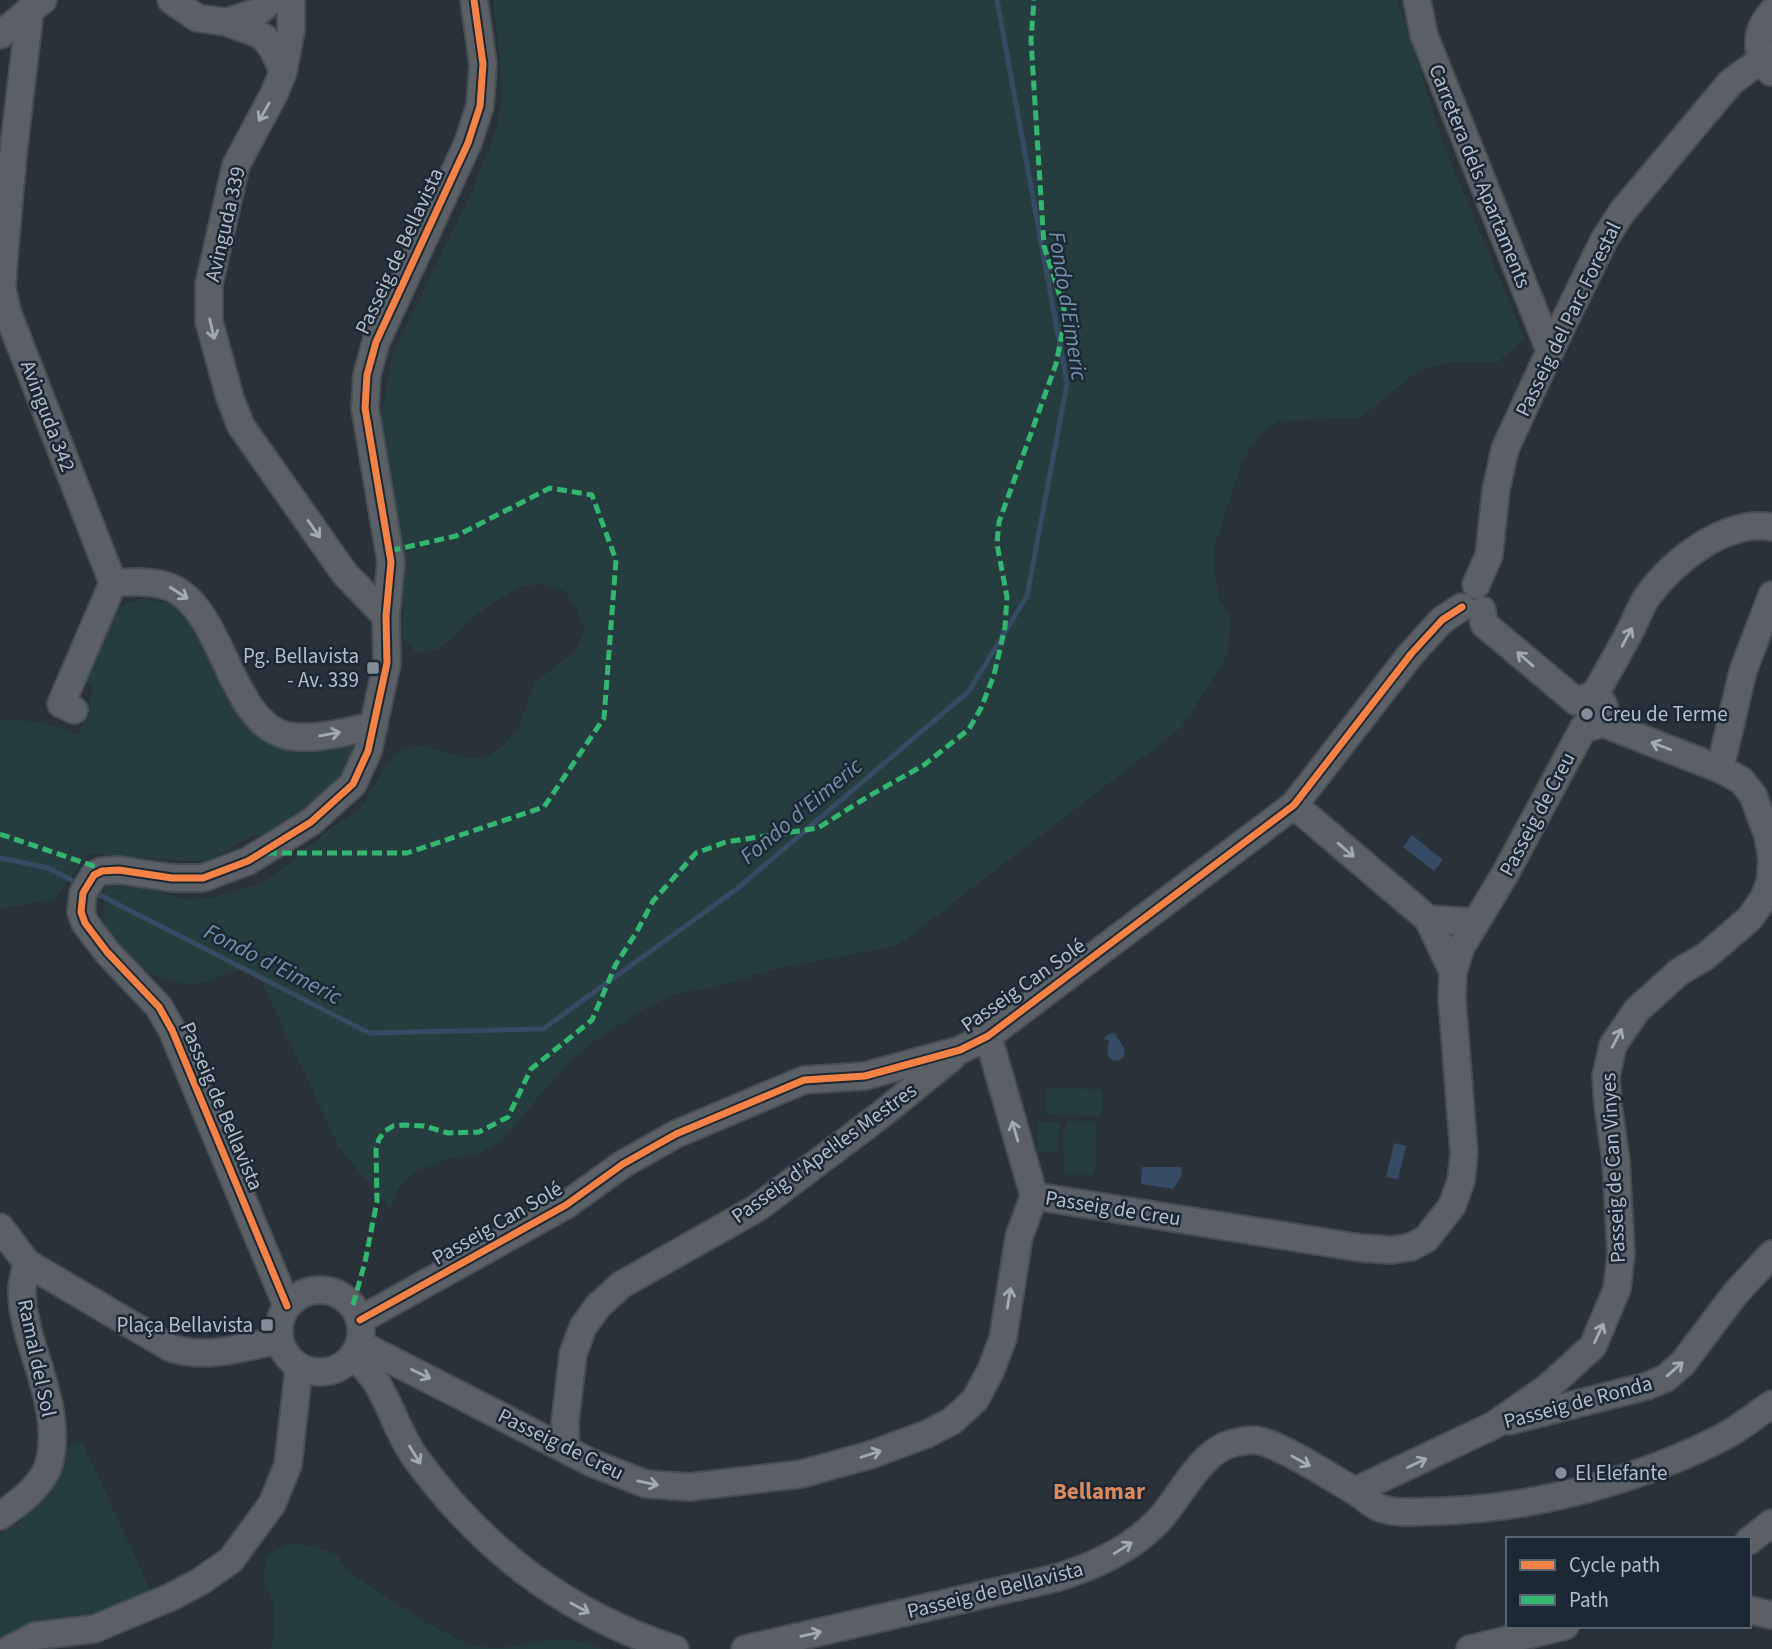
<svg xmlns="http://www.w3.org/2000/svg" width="1772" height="1649" font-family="'Source Sans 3',sans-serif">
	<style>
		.green { fill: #263d3f }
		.water { fill: #354b63 }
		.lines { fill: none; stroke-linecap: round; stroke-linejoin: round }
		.stream { stroke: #354b63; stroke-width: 5 }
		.minor-casing { stroke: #484d53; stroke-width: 30 }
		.minor { stroke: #5a6066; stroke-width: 26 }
		.quiet { stroke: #33b770; stroke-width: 5; stroke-dasharray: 10 5; stroke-linecap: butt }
		.cycleway-casing { stroke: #1c2834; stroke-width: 11 }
		.cycleway { stroke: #f48246; stroke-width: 7 }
		.oneway { stroke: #a1abb6 }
		.poi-dot { fill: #838d97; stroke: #1c2834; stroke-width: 2.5 }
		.labels { text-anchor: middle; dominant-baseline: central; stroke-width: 5; stroke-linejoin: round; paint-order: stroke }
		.street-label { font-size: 21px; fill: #b3beca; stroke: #1c2834 }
		.poi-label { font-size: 21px; fill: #b3beca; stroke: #1c2834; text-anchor: end }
		.water-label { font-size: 23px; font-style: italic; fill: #7291af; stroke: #1c2834 }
		.neighbourhood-label { font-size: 23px; font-weight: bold; fill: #da8a5e; stroke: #1c2834 }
	</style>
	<rect width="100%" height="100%" fill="#293139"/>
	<g class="green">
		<path d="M493,0H1398L1443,143L1524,338L1497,363L1454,362L1434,366L1413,375L1360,418L1280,421L1262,431L1242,462L1215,546L1214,570L1219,599L1230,617L1228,654L1182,727L897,946L778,968L717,987L675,994L635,1014L585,1048L568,1063L500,1142L482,1152L441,1161L415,1172L399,1187L390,1208L339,1148L258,973C251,972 243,970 236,971C222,973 209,983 195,984C162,986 119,960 107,929C103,916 104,900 104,886L145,888L187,900L209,898L253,886L272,877L290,863L324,833L362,807L386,765L401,749L421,745L466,758L488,756L505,744L519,726L535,682L574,652L585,631L576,609L565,591L544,584L522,586L485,608L467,622L454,637L437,650L416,653L403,636V587L380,424L392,355L469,198L496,131L501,104L502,82Z"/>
		<path d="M143,598L188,608L219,679L244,720L347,738L359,747L347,779L284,832L251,836L205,862L88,854L55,899L0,909V720L39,721L79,735L94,687L83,679L115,608Z"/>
		<path d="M1047,1088L1103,1089L1102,1116L1046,1115Z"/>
		<path d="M1065,1121H1097L1095,1175H1063Z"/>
		<path d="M1038,1122L1059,1123L1058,1153L1037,1152Z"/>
		<path d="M83,1443L152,1594L103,1616L0,1645V1534L19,1523L46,1491L59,1448Z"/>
		<path d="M291,1543L314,1546L336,1555L351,1574L427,1623L469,1645L494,1648L520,1646L543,1640H570L592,1644L604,1649H270L274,1634L273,1603L263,1579L268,1555Z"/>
	</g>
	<g class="water">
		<path d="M1412,835L1443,860L1434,871L1403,847Z"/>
		<path d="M1114,1033L1125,1049L1124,1057L1118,1061L1112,1060L1107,1054L1109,1040L1103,1039L1109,1034Z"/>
		<path d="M1394,1143L1406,1146L1398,1179L1386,1177Z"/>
		<path d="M1142,1167H1182L1181,1177L1173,1189L1141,1184Z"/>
	</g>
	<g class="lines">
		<g class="stream">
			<path d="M0,858L48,868L79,884"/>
			<path d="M94,892L369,1033L543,1029L738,888L969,691L1027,596L1067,384L997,0"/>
		</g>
		<defs>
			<g id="minor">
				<path d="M43,0L30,10L13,155L4,258L2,289L8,314L113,583"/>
				<path d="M171,0L197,18L226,22L256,33L265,38L274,51L283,72"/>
				<path d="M291,0V31L283,72L274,94L236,165L209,284V321L230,398L241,426L345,574L386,616"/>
				<path d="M1417,0L1424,35L1550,351"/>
				<path d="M226,22L258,12L272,0"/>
				<path d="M0,35L30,10"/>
				<path d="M1771,72C1754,52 1755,32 1772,12"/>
				<path d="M113,583C131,582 155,580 172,588C225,612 229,724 289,736C316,741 347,731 374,726"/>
				<path d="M1476,585L1489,555L1496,490L1505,449L1550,351L1604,240L1622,212L1731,82L1761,60"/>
				<path d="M1594,696C1605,676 1617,656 1628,635C1635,623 1639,609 1647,597C1673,561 1725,519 1772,527"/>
				<path d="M74,710L61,704L113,583"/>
				<path d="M1720,769L1743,671L1772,595"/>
				<path d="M1294,805L1428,919L1475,922"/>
				<path d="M1428,919L1453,972"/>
				<path d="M988,1036L1034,1196"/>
				<path d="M1034,1196L1361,1248L1392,1250L1411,1247L1426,1239L1452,1206L1461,1181L1464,1154L1452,999L1453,972L1461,947L1505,874L1584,727C1619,730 1606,681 1577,702L1484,624L1482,610"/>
				<path d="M0,1227L27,1263L171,1348C207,1360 244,1347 280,1340"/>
				<circle cx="320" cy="1331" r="41"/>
				<path d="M287,1306L172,1030L159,1007L107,952L85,923L81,912L83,893L94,875L102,871L119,870L172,878H203L248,861L311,822L353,784L368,751L387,663L386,616L391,562L365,408L367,375L376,342L468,143L480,106L483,64L474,0"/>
				<path d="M360,1320L566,1205L623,1164L676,1134L804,1080L865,1076L960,1050L988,1036L1294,805L1411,654L1442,620L1462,607"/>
				<path d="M360,1344L592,1463L646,1484L689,1487L801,1474L870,1455L927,1434L952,1421L975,1400L991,1370L1003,1338L1019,1237L1034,1196"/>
				<path d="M354,1356C361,1364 369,1371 375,1380C391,1405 399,1436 417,1460C484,1551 567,1614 675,1649"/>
				<path d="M1509,1421L1647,1386L1666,1378L1683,1363L1735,1294L1772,1254"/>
				<path d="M566,1448L565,1423L573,1354L583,1327L598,1306L621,1285L757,1208L882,1114L952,1057"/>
				<path d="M1355,1491L1494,1425L1547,1388L1593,1346L1617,1289L1621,1254L1616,1161L1608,1106L1606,1076L1613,1045L1637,1010L1679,972L1706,956L1750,918L1764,898L1770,882L1772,860L1768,836L1753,795L1741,780L1720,769L1602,723"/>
				<path d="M0,1516C19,1503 45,1484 50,1460C59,1420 41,1376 30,1338C26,1322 21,1306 22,1290C22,1281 25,1272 27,1263"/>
				<path d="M1749,1541L1772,1523"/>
				<path d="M1749,1610L1772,1615"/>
				<path d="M10,1649L35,1636L94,1629L171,1597L201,1581L231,1560L272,1504L288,1465L299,1367"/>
				<path d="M745,1649L1056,1578C1092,1567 1130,1550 1157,1522C1181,1498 1201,1447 1238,1442C1243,1441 1249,1440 1254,1440C1276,1441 1332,1478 1353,1490C1362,1495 1370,1504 1380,1508C1399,1515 1423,1511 1443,1511C1537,1508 1639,1480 1723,1437C1740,1428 1756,1415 1772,1404"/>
				<path d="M1470,1649L1565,1626"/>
			</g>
		</defs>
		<use href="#minor" class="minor-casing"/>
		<use href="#minor" class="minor"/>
		<g class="quiet">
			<path d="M0,834L105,870"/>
			<path d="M267,853H407L544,807L604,718L616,560L592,495L550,488L456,536L389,551"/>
			<path d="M353,1305L365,1262L377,1201L376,1149L379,1139L385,1131L393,1126L404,1125L424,1126L448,1133L479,1132L508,1117L531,1069L592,1020L616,964L636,933L653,901L696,853L726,842L818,828L869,796L924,765L969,729L981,708L994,675L1005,627L1007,597L997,544L999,522L1056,364L1063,329L1064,309L1044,246L1031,40L1034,0"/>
		</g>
		<defs>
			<g id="cycleway">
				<path d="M287,1306L172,1030L159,1007L107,952L85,923L81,912L83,893L94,875L102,871L119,870L172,878H203L248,861L311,822L353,784L368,751L387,663L386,616L391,562L365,408L367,375L376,342L468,143L480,106L483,64L474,0"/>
				<path d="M360,1320L566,1205L623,1164L676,1134L804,1080L865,1076L960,1050L988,1036L1294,805L1411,654L1442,620L1462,607"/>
			</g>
		</defs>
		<use href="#cycleway" class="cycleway-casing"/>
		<use href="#cycleway" class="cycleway"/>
	</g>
	<defs><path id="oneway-shaft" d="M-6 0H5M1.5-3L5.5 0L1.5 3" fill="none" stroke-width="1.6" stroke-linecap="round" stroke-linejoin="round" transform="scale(1.75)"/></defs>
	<g class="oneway">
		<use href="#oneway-shaft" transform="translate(264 112) rotate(120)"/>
		<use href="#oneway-shaft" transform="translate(212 329) rotate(77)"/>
		<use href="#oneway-shaft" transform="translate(314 529) rotate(55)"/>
		<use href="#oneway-shaft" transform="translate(179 593) rotate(33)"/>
		<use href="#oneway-shaft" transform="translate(1627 637) rotate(-62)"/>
		<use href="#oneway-shaft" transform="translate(1525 659) rotate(-139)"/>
		<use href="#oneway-shaft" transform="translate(330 734) rotate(-10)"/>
		<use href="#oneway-shaft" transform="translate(1661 746) rotate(-159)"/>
		<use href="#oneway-shaft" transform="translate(1346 850) rotate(41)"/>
		<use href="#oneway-shaft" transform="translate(1617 1038) rotate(-63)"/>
		<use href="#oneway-shaft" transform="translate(1015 1131) rotate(-106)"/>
		<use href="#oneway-shaft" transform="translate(1009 1298) rotate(-81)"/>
		<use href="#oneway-shaft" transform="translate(1599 1333) rotate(-65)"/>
		<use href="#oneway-shaft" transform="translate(1675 1369) rotate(-41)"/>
		<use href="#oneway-shaft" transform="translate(421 1374) rotate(26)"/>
		<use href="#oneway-shaft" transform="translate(871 1454) rotate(-18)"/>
		<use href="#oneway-shaft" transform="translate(415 1455) rotate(58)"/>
		<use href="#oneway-shaft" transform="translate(1301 1461) rotate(29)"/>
		<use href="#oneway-shaft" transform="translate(1417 1463) rotate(-25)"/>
		<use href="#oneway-shaft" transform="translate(648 1483) rotate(12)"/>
		<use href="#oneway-shaft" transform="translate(1123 1548) rotate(-32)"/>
		<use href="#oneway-shaft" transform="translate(580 1608) rotate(28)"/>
		<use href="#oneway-shaft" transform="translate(811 1634) rotate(-13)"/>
	</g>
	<g class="poi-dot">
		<rect x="366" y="661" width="14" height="14" rx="3.5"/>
		<circle cx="1587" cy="714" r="7"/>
		<rect x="260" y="1318" width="14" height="14" rx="3.5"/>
		<circle cx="1561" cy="1473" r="7"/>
	</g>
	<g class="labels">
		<g class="street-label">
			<text transform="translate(1480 176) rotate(68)">Carretera dels Apartaments</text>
			<text transform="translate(225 224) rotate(-77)">Avinguda 339</text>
			<text transform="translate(399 251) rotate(-65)">Passeig de Bellavista</text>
			<text transform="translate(1568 319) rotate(-64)">Passeig del Parc Forestal</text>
			<text transform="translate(48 416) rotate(69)">Avinguda 342</text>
			<text transform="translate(1537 814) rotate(-62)">Passeig de Creu</text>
			<text transform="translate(1023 985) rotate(-35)">Passeig Can Solé</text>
			<text transform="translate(222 1106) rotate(67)">Passeig de Bellavista</text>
			<text transform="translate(824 1153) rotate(-36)">Passeig d'Apel·les Mestres</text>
			<text transform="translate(1613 1168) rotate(-93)">Passeig de Can Vinyes</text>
			<text transform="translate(1113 1208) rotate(9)">Passeig de Creu</text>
			<text transform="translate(497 1223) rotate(-30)">Passeig Can Solé</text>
			<text transform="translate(37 1358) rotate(78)">Ramal del Sol</text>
			<text transform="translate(1578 1402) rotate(-15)">Passeig de Ronda</text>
			<text transform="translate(561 1444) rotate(26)">Passeig de Creu</text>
			<text transform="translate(995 1590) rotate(-14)">Passeig de Bellavista</text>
		</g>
		<g class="poi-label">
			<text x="359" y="656">Pg. Bellavista<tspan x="359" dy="24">- Av. 339</tspan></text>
			<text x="1601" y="714" text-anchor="start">Creu de Terme</text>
			<text x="253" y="1325">Plaça Bellavista</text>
			<text x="1575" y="1473" text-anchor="start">El Elefante</text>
		</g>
		<g class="water-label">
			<text transform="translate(1068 306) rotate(81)">Fondo d'Eimeric</text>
			<text transform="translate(801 811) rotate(-40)">Fondo d'Eimeric</text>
			<text transform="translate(273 964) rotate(27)">Fondo d'Eimeric</text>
		</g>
		<g class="neighbourhood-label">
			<text x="1099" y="1491">Bellamar</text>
		</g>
	</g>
	<rect x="1506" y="1537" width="245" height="91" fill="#1c2834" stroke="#586470" stroke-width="2"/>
	<rect x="1520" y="1560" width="35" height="10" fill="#f48246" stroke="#586470" stroke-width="2"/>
	<text x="1569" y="1572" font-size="21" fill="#b3beca">Cycle path</text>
	<rect x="1520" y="1595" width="35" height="10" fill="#33b770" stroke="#586470" stroke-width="2"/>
	<text x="1569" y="1607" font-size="21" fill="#b3beca">Path</text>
</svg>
